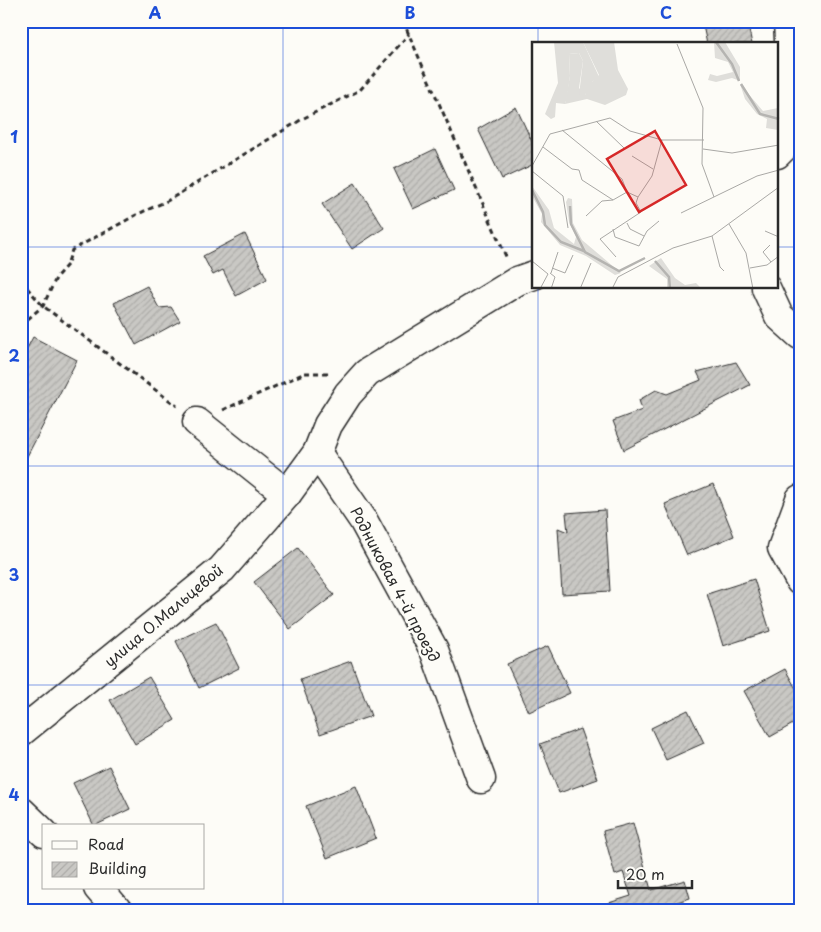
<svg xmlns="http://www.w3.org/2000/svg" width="821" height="932" font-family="'Playpen Sans',sans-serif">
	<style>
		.building { fill: url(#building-hatch); stroke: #2b2b2b }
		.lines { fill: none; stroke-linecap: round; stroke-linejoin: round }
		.minor-casing { stroke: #2b2b2b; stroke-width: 31 }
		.path { stroke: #2b2b2b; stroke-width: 3; stroke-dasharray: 5 4; stroke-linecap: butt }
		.minor { stroke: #fdfcf7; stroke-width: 28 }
		.grid { fill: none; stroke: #1d4ed8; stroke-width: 1; stroke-opacity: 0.55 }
		.labels { text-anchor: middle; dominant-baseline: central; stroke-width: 5; stroke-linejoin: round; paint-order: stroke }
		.street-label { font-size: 15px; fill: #2b2b2b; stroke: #fdfcf7 }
		.inset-river { fill: none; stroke: #b5b4b1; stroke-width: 2.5 }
		.inset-road { fill: none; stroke: #a9a8a5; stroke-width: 1 }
		.view { fill: #d62828; fill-opacity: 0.15; stroke: #d62828; stroke-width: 2.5 }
		.inset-edge { fill: none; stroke: #2b2b2b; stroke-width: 2.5 }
		.neatline { fill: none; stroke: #1d4ed8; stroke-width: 2 }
		.grid-label { font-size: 16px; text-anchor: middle; font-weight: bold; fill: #1d4ed8 }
	</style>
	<defs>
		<pattern id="building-hatch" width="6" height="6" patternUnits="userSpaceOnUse" patternTransform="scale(1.25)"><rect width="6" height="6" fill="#c9c8c4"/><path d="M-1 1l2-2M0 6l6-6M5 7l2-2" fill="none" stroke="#adaca9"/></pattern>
	</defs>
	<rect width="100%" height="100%" fill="#fdfcf7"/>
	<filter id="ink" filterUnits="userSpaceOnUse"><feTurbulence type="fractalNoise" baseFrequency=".02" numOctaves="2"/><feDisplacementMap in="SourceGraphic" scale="10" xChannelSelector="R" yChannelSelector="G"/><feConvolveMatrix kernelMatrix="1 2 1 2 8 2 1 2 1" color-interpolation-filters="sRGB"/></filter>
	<g filter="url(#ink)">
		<g class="building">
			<path d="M702,21H747L752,44H707Z"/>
			<path d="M516,107L534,146V164L502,179L478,129Z"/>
			<path d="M435,149L454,190L413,209L394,169Z"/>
			<path d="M355,183L384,228L352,249L322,204Z"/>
			<path d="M245,234L267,279L236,296L223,270L213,275L203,256Z"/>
			<path d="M147,286L159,308L171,307L180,321L136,345L114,303Z"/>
			<path d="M33,337L77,360L21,468V360Z"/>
			<path d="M736,362L750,385L624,450L613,421L642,410L639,400L656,390L667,394L701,380L697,372Z"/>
			<path d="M713,484L734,536L687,555L665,504Z"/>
			<path d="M605,510L610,591L562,594L558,528L568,532L566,513Z"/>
			<path d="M298,548L334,595L290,629L254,582Z"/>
			<path d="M754,579L770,631L723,646L707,594Z"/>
			<path d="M216,622L239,668L199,688L176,641Z"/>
			<path d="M548,646L570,693L529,712L507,664Z"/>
			<path d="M351,661L371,716L320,734L300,679Z"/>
			<path d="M785,669L800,696V720L770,737L744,691Z"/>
			<path d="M149,677L175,720L135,744L110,700Z"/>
			<path d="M688,710L704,743L666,760L651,728Z"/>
			<path d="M580,729L598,779L559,793L540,744Z"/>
			<path d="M109,766L130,809L94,826L73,783Z"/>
			<path d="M356,786L376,838L327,858L306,806Z"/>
			<path d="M633,823L651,890L685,880L690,898L677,902L680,911H600L599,906L631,896L623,872L615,875L603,831Z"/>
		</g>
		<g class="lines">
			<defs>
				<g id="minor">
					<path d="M777,154L784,147L793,121L788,21"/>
					<path d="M766,288L779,316L800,335"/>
					<path d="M197,422L287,494"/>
					<path d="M317,453L363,520L434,650L481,779"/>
					<path d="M800,499L782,548L800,581"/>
					<path d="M21,732L222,569L287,494L317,453L328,425L348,394L367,373L517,281L534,275"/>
					<path d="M21,811L44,833"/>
					<path d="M98,888L118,911"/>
				</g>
			</defs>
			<use href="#minor" class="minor-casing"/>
			<g class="path">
				<path d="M403,21L507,259"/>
				<path d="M21,281L43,306L177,406"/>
				<path d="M21,325L43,306L57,276L67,265L72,250L138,214L167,201L304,118L360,90L409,34"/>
				<path d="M223,410L305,373H331"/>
			</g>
			<use href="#minor" class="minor"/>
		</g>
	</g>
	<path class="grid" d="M283,21V911M538,21V44M21,247H534M777,247H800M538,288V911M21,466H800M21,685H800"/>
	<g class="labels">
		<g class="street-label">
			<text transform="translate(396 584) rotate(62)">Родниковая 4-й проезд</text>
			<text transform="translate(163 615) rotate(-40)">улица О.Мальцевой</text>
		</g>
	</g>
	<g transform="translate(532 42)">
		<rect width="246" height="246" fill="#fdfcf7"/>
		<path d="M51,0H82L86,28L96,47L94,53L73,63L55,57L33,62L38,34L37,12L47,11L51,19L47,46L53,53L56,44L67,33Z" fill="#dfdeda"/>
		<path d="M22,0H51L68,37L61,39L53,53H47L51,19L47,11L37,12L38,34L35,55L33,62L24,61L23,75L19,77L13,72L26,41Z" fill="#dfdeda"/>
		<path d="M182,0H193L208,25V39L200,36L184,40L176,38L178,32L185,34L201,30L196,20L183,16ZM208,42L231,69L246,66V88L234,86L235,77L225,72L213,57ZM0,144L17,168L22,186L42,202L44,195L37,180L34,160L36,156L40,157L41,181L50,198L89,231L83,233L54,214L28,203L9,180L10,172L0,154ZM129,216L143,236L153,243L164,241L169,246H135V237L117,224Z" fill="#dfdeda"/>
		<path class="inset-river" d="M184,0L200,22L207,39M209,42L228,72L247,77M0,148L11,170L13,183L29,200L52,209M38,164L39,182L53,210L87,229L113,216M123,219L137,235L138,247"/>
		<path class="inset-road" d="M145,2L171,66L170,122L182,155M64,79L92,106M30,88L90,137L95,150M11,105L40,127L47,128L50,138L81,158M171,107L200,111L247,103M100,114L121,127M0,124L18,92L78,76L98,89L130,98H172M0,129L31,154L36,186M149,171L225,134L247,128M54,174L70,159L81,158L95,150L106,155L120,134L130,98M95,181L98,187L112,194M197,182L214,211L221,247M81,187L83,195L107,204L115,189L127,179M233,189L247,195M180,194L188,225L192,229M238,203L231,210L239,220M84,215L68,197L109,170L104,161L106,155M0,219L16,232L8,247M20,226L33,231L41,213M218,226L235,223L247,214M18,231L23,235L19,247M19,231L26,210M48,247L59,221M80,247L86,235L141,206L180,194L247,145"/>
		<path class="view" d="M123,89L154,143L107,170L75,117Z"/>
		<rect width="246" height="246" class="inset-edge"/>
	</g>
	<rect width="821" height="932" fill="none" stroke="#fdfcf7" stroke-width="55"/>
	<rect x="42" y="824" width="162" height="65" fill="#fdfcf7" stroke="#a9a8a5"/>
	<rect x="52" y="841" width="25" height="8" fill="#fdfcf7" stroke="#a9a8a5"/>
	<text x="88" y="850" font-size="15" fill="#2b2b2b">Road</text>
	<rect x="52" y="862" width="25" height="15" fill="url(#building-hatch)" stroke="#a9a8a5"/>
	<text x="88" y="874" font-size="15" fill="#2b2b2b">Building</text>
	<path d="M618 880v8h74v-8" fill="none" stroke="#2b2b2b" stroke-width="2.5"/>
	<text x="626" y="880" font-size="15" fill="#2b2b2b" stroke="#fdfcf7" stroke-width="4" paint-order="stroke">20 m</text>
	<rect x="28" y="28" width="766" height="876" class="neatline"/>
	<g class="grid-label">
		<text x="155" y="19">A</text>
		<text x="410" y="19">B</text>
		<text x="666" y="19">C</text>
		<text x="14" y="143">1</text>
		<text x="14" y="362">2</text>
		<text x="14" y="581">3</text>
		<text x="14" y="801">4</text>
	</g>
</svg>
